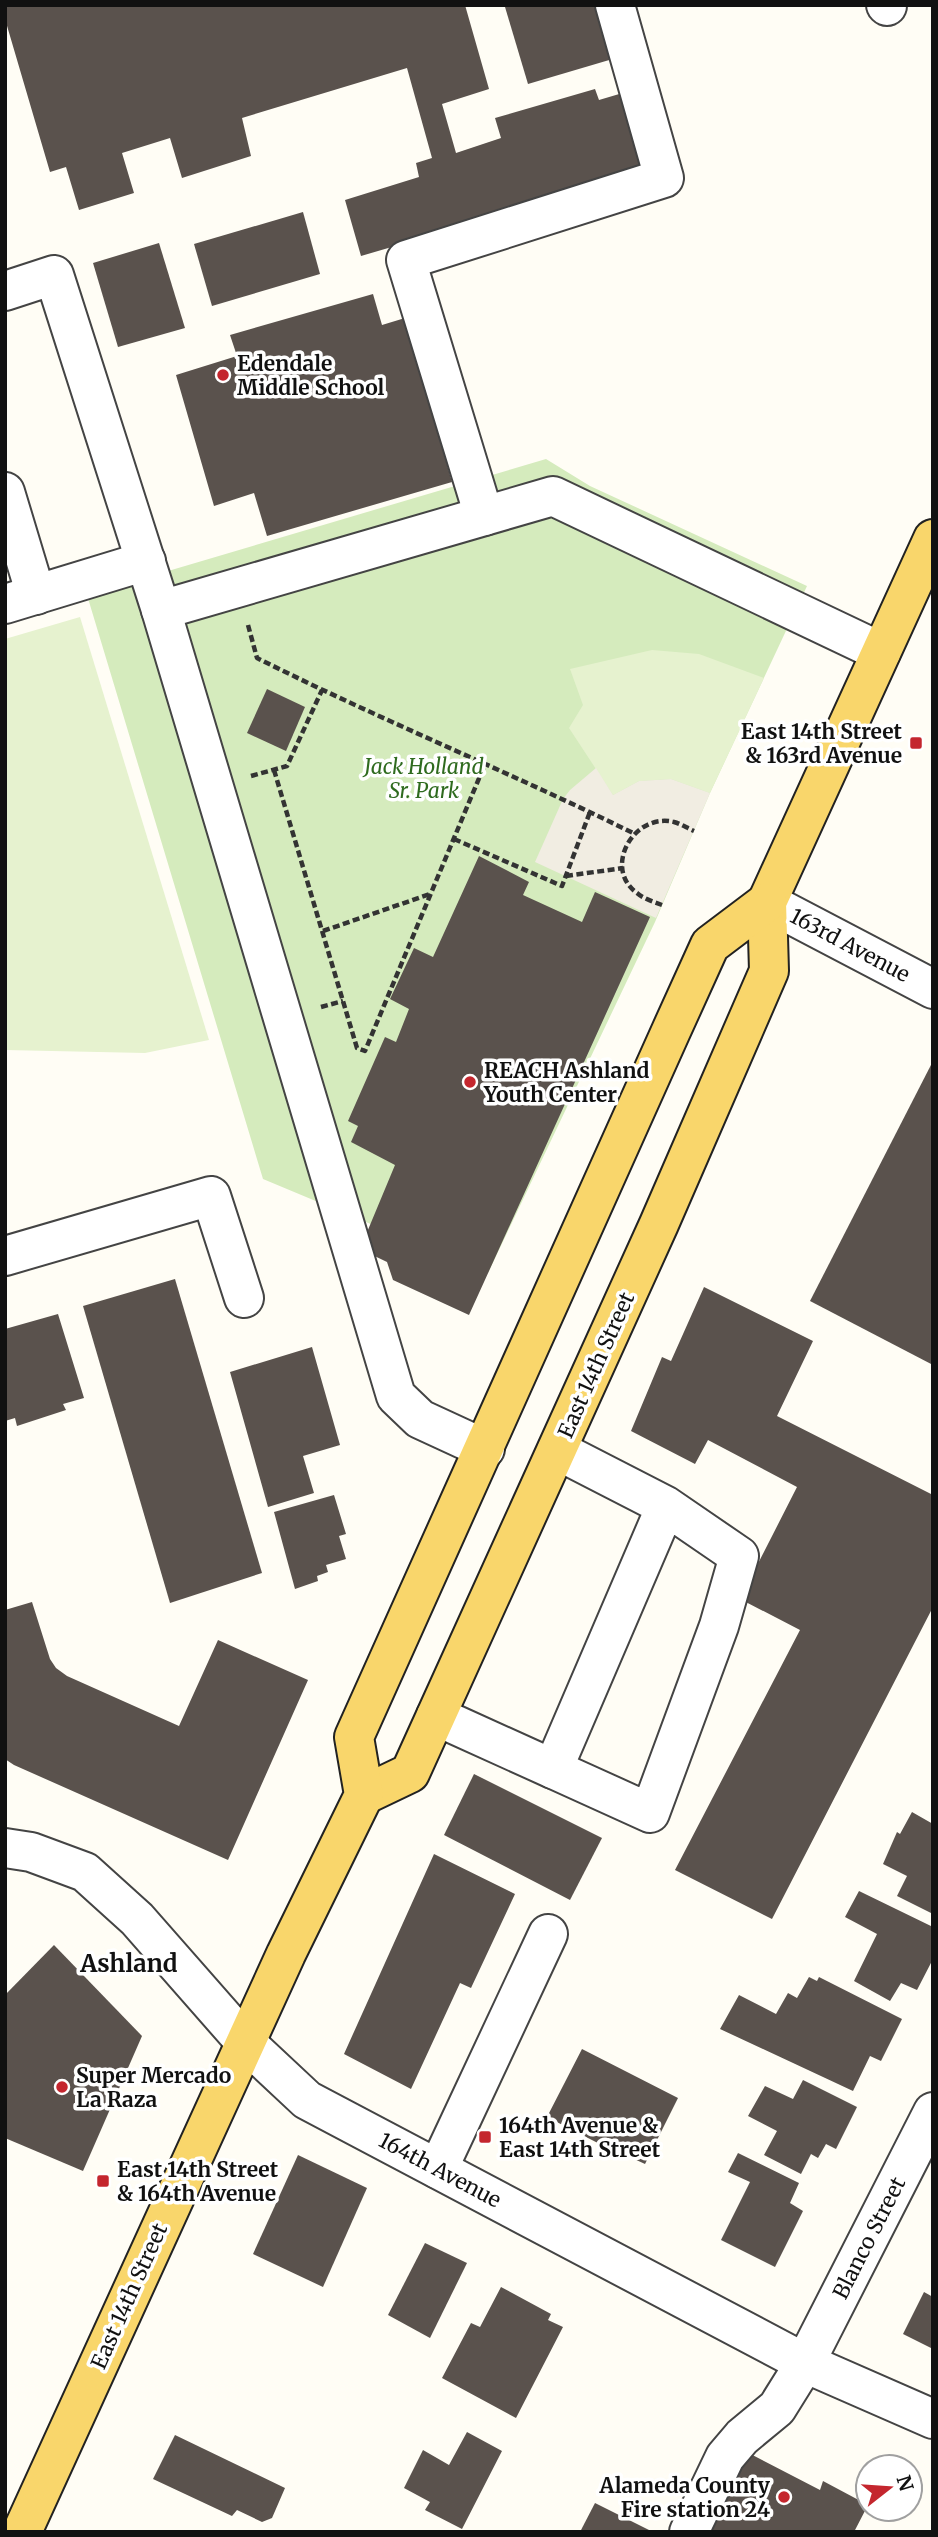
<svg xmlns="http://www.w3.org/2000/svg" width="938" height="2537" font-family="Merriweather,serif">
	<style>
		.green { fill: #d5ebbd }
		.pitch { fill: #e6f2cf }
		.plaza { fill: #f1ede2 }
		.building { fill: #5a524d }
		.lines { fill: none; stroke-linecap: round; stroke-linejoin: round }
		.minor-casing { stroke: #444; stroke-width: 42 }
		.major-casing { stroke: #222; stroke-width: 42 }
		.path { stroke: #333; stroke-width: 4.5; stroke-dasharray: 7 3.5; stroke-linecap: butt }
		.minor { stroke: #fff; stroke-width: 38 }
		.major { stroke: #f9d66b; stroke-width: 38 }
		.poi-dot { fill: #c4262e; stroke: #fff; stroke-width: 2.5 }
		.labels { text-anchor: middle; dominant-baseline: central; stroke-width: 7; stroke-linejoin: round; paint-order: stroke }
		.poi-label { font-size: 21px; font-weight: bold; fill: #111; stroke: #fff; text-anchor: start }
		.park-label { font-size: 21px; font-style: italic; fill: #2f6b1f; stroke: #fff }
		.street-label { font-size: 21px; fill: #111; stroke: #fff }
		.quarter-label { font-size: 24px; font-weight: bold; fill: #111; stroke: #fff }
	</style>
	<rect width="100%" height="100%" fill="#fffdf5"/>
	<path class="green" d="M546,459L590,486L807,586L710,793L655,922L488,1273L263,1179L87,595Z"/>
	<g class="pitch">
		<path d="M80,617L209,1040L145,1053L5,1050V639Z"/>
		<path d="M652,650L699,654L764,678L710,793L671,779L639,781L613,795L569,728L583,705L570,669Z"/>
	</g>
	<path class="plaza" d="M596,768L613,795L639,781L671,779L710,793L656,918L535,862L563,799L570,790Z"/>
	<g class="building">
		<path d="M5,5H465L489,89L442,104L456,153L501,138L495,118L595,89L599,100L626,92L651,171L361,256L345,200L419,177L416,163L432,158L407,68L242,118L251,156L182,178L170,138L122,153L134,193L79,210L66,167L50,172L5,19Z"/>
		<path d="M509,5H601L616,58L528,84L505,7Z"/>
		<path d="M303,212L320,274L212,306L194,244Z"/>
		<path d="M159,243L185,328L118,347L93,263Z"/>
		<path d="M373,294L382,325L405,318L452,482L267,536L254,493L214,506L176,375L237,356L230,335Z"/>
		<path d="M267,689L305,707L286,751L247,733Z"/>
		<path d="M479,856L529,882L523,895L582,922L595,892L650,917L469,1315L393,1280L387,1262L360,1249L395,1165L351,1142L358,1126L348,1121L385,1037L396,1042L409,1009L390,999L414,948L433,957Z"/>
		<path d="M933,1061V1365L810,1301Z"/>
		<path d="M175,1279L262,1573L170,1603L83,1306Z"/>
		<path d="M704,1287L813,1341L777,1416L933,1495V1607L772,1919L675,1870L800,1630L740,1599L797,1487L708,1440L695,1464L631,1431L662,1357L671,1361Z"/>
		<path d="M58,1314L84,1398L63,1404L66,1410L17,1426L15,1418L5,1421V1329Z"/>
		<path d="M312,1347L340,1445L303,1456L314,1493L268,1507L230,1372Z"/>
		<path d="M334,1495L346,1534L339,1536L346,1559L326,1565L328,1572L317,1576L318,1581L295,1589L274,1512Z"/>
		<path d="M32,1602L50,1659L56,1668L67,1676L179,1726L218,1640L308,1680L228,1860L14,1765L5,1759V1610Z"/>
		<path d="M474,1774L602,1838L570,1900L444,1835Z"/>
		<path d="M912,1812L933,1824V1914L897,1896L907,1876L883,1864L897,1832L900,1834Z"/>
		<path d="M434,1854L515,1894L471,1988L460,1983L411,2089L344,2054Z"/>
		<path d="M859,1891L933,1927V1959L917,1990L901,1983L890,2001L854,1981L877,1934L845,1917Z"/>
		<path d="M54,1945L142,2036L83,2171L5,2138V1995Z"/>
		<path d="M809,1977L817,1981L819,1977L902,2019L881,2061L870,2056L853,2091L720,2029L739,1995L776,2014L788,1993L797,1998Z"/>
		<path d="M582,2049L678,2098L645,2164L632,2158L629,2159L547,2117Z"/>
		<path d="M803,2080L857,2107L836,2149L826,2144L818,2158L811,2154L801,2174L764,2155L777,2131L748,2116L765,2086L793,2099Z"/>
		<path d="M738,2153L799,2183L790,2203L803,2211L775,2267L721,2240L750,2182L728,2172Z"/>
		<path d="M298,2155L367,2188L323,2287L253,2254Z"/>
		<path d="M425,2243L467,2263L430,2338L388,2315Z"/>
		<path d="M501,2287L551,2314L548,2320L563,2327L516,2418L442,2378L471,2323L480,2327Z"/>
		<path d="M924,2292L933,2297V2349L903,2334Z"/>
		<path d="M467,2432L502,2451L462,2529L425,2510L430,2502L404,2488L423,2450L449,2465Z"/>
		<path d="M175,2435L285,2488L272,2518L262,2522L237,2510L232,2516L153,2479Z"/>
		<path d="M739,2448L820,2490L823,2481L868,2505L854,2532H696Z"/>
		<path d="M595,2503L653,2532H580Z"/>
	</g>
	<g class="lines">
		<defs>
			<g id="minor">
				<path d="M886,5L887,6"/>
				<path d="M5,291L54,275L161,610"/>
				<path d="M5,492L36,595"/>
				<path d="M484,516L406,260L664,178L615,5"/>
				<path d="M5,604L146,561"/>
				<path d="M767,902L933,989"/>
				<path d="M5,1256L211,1196L244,1298"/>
				<path d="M485,1449L420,1419L396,1396L161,610L553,496L881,652"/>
				<path d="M557,1450L666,1506L739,1556L719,1626L650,1813L553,1769L666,1506"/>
				<path d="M436,1716L553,1769"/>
				<path d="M5,1848L31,1852L85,1872L137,1919L245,2042L307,2100L805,2363L933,2419"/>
				<path d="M438,2169L548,1934"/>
				<path d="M689,2532L725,2457L742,2437L777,2408L805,2363L933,2112"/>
			</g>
			<g id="major">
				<path d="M364,1795L410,1773L659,1224L769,971L767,902L933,539"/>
				<path d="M22,2532L286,1954L364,1795L354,1737L671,1031L710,945L767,902"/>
			</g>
		</defs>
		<use href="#minor" class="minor-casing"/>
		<use href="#major" class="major-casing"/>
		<g class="path">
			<path d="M248,625L257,658C381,720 509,772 633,833"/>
			<path d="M274,770L357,1048L365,1051L485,764"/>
			<path d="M251,776L287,766L322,690"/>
			<path d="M454,839L562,886L590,812"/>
			<path d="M566,876L623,868"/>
			<path d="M662,905C654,902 644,899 637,893C602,868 634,812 674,822C681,824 687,828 694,831"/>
			<path d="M323,931L430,894"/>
			<path d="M321,1007L343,1001"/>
		</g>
		<use href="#minor" class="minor"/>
		<use href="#major" class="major"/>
	</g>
	<g class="poi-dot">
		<circle cx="223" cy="375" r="7"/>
		<rect x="909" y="736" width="14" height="14" rx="3.5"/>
		<circle cx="470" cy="1082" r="7"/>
		<circle cx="62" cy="2087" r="7"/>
		<rect x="478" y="2130" width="14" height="14" rx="3.5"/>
		<rect x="96" y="2174" width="14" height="14" rx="3.5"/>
		<circle cx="784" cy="2497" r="7"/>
	</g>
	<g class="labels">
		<g class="poi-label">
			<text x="237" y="363">Edendale<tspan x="237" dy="24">Middle School</tspan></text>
			<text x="902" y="731" text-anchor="end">East 14th Street<tspan x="902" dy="24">&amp; 163rd Avenue</tspan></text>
			<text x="484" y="1070">REACH Ashland<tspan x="484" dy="24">Youth Center</tspan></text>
			<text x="76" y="2075">Super Mercado<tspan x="76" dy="24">La Raza</tspan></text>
			<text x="499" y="2125">164th Avenue &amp;<tspan x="499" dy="24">East 14th Street</tspan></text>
			<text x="117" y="2169">East 14th Street<tspan x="117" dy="24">&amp; 164th Avenue</tspan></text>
			<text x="770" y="2485" text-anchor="end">Alameda County<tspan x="770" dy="24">Fire station 24</tspan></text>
		</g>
		<g class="park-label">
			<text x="424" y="766">Jack Holland<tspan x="424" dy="24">Sr. Park</tspan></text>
		</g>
		<g class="street-label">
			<text transform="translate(850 945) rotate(28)">163rd Avenue</text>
			<text transform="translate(596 1365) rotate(-66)">East 14th Street</text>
			<text transform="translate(440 2170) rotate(28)">164th Avenue</text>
			<text transform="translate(869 2238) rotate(-63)">Blanco Street</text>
			<text transform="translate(129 2296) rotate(-66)">East 14th Street</text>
		</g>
		<g class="quarter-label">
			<text x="129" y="1963">Ashland</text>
		</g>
	</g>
	<rect width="938" height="2537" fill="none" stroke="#111111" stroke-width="14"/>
	<g transform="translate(889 2488) rotate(73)"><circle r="33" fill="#ffffff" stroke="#a0a0a0" stroke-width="2"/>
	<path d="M0-5L12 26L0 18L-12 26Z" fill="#c4262e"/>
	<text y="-10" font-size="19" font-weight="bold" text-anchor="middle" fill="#111111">N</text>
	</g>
</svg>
